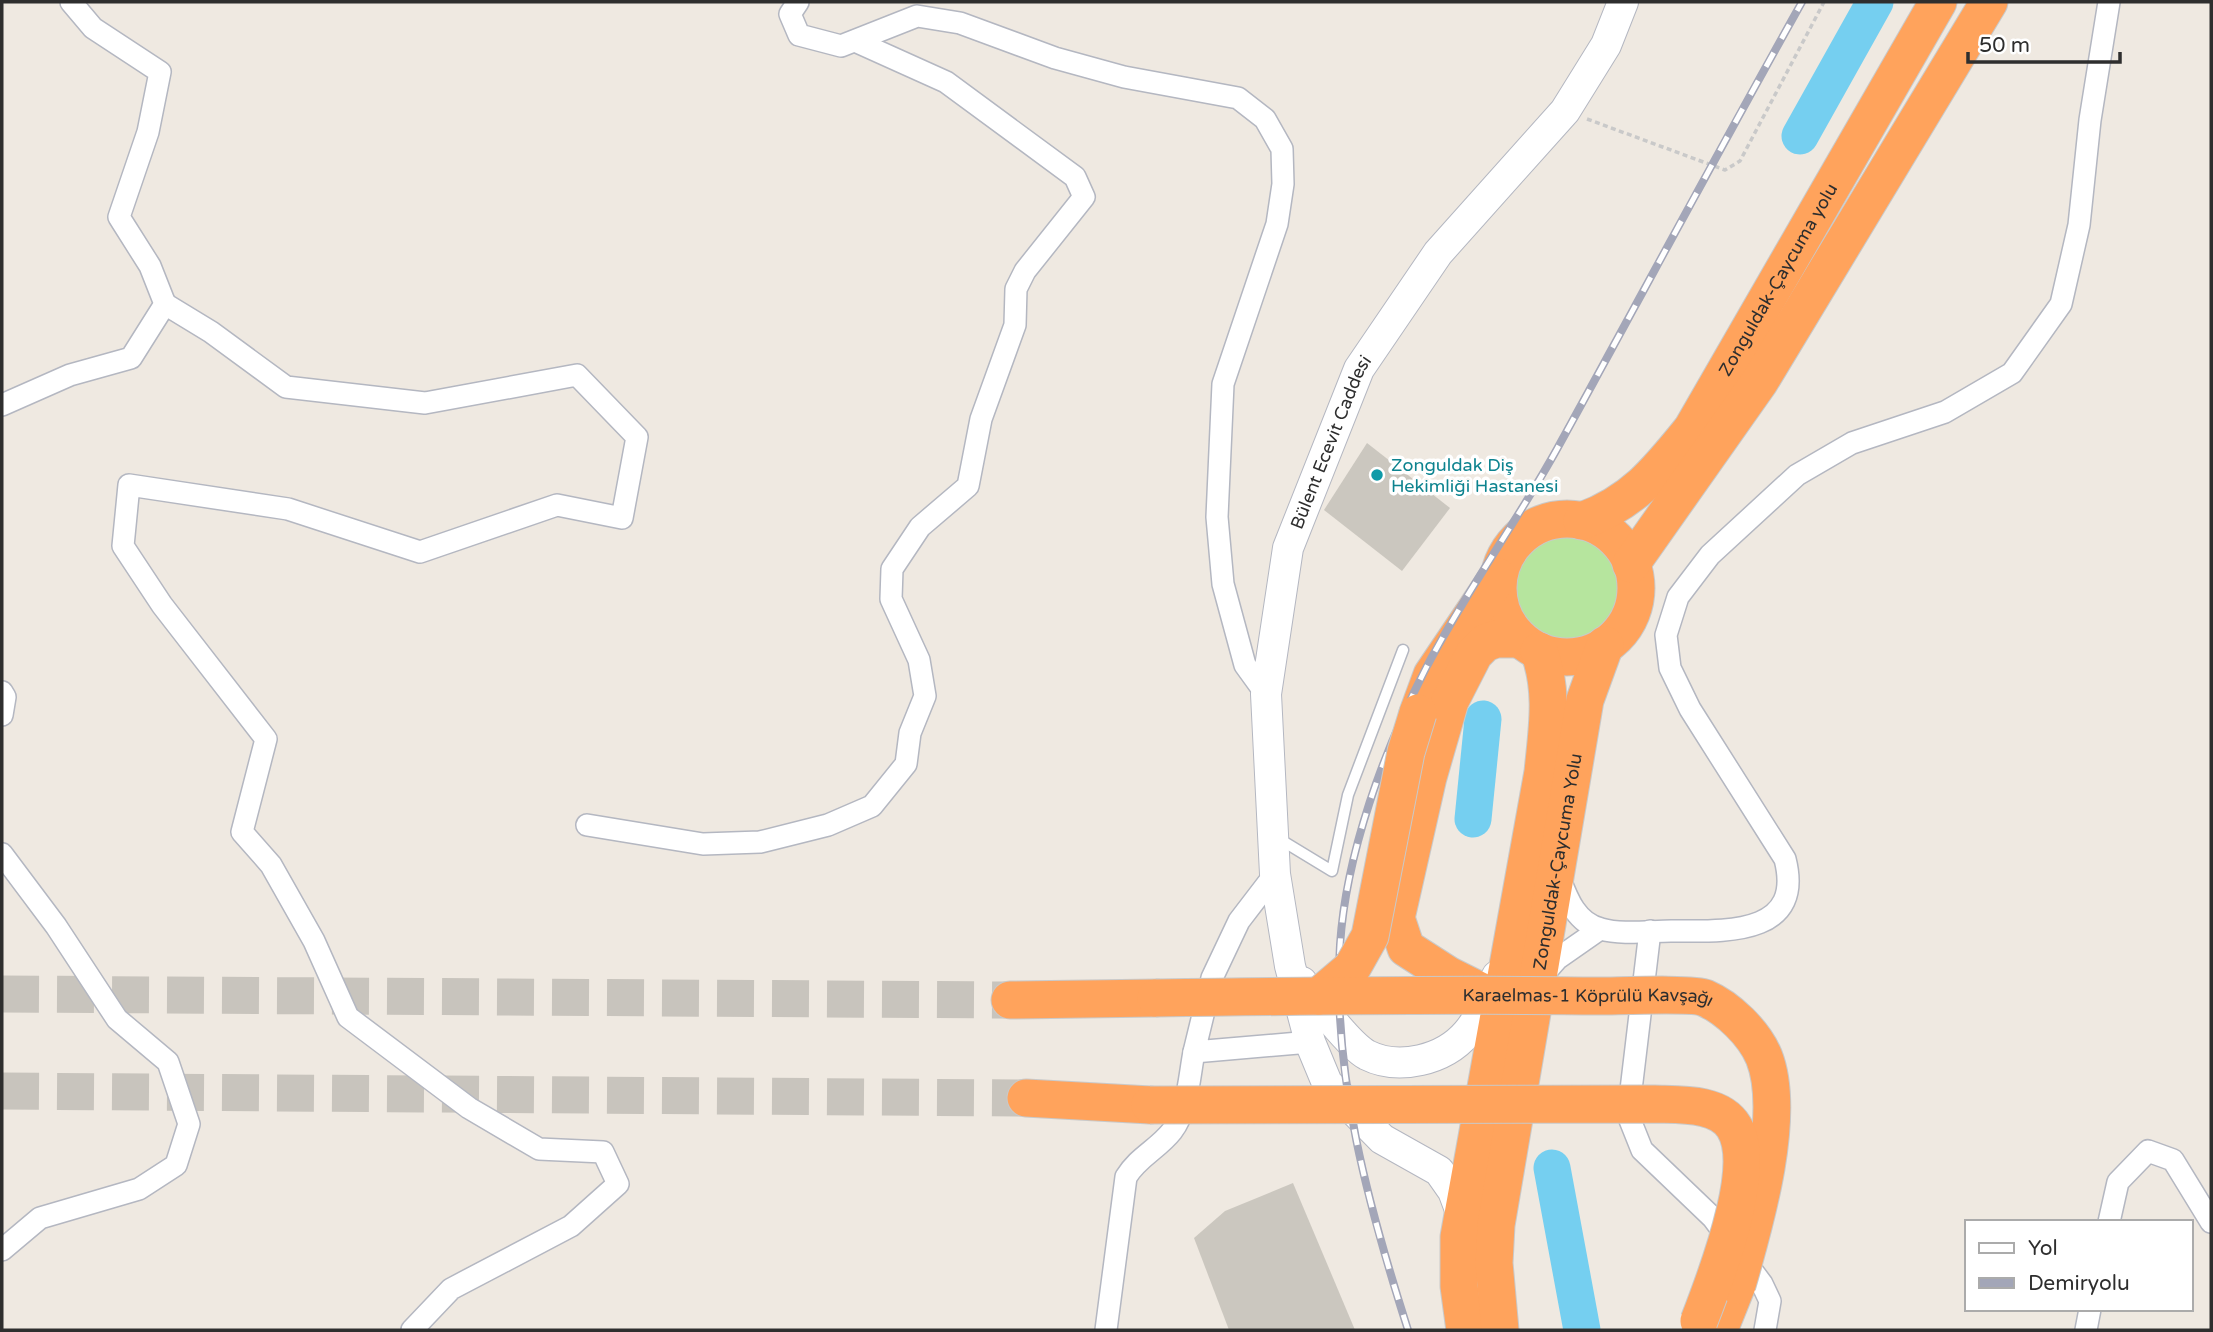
<svg xmlns="http://www.w3.org/2000/svg" width="2213" height="1332" font-family="'Varela Round',sans-serif">
	<style>
		.green { fill: #b6e59e }
		.lines { fill: none; stroke-linecap: round; stroke-linejoin: round }
		.river { stroke: #75cff0; stroke-width: 37 }
		.building { fill: #cbc7bf }
		.highway-tunnel { stroke: #c8c4bd; stroke-width: 37; stroke-dasharray: 37 18; stroke-linecap: butt }
		.lane-casing { stroke: #b4b7c1; stroke-width: 13 }
		.street-casing { stroke: #b4b7c1; stroke-width: 24 }
		.secondary-casing { stroke: #b4b7c1; stroke-width: 32 }
		.highway-casing { stroke: #c9c9c9; stroke-width: 39 }
		.path { stroke: #c9c9c9; stroke-width: 3.5; stroke-dasharray: 5 3.5; stroke-linecap: butt }
		.lane { stroke: #fff; stroke-width: 10 }
		.street { stroke: #fff; stroke-width: 21 }
		.secondary { stroke: #fff; stroke-width: 30 }
		.highway { stroke: #ffa35c; stroke-width: 37 }
		.rail-casing { stroke: #a3a6b8; stroke-width: 8 }
		.rail { stroke: #fff; stroke-width: 5; stroke-dasharray: 16; stroke-linecap: butt }
		.highway-bridge-casing { stroke: #c9c9c9; stroke-width: 39; stroke-linecap: butt }
		.highway-bridge { stroke: #ffa35c; stroke-width: 37 }
		.culture-dot { fill: #0f9aa8; stroke: #fff; stroke-width: 2.5 }
		.labels { text-anchor: middle; dominant-baseline: central; stroke-width: 7; stroke-linejoin: round; paint-order: stroke }
		.street-label { font-size: 18px; fill: #2e2e2e; stroke: #fff }
		.culture-label { font-size: 18px; fill: #0d838f; stroke: #fff; text-anchor: start }
	</style>
	<rect width="100%" height="100%" fill="#efe9e1"/>
	<circle class="green" cx="1567" cy="588" r="63"/>
	<g class="lines">
		<g class="river">
			<path d="M1800,136L1875,2"/>
			<path d="M1473,819L1483,719"/>
			<path d="M1552,1168L1582,1330"/>
		</g>
	</g>
	<g class="building">
		<path d="M1367,443L1450,508L1402,571L1324,510Z"/>
		<path d="M1293,1183L1355,1330H1229L1194,1238L1225,1211Z"/>
	</g>
	<g class="lines">
		<g class="highway-tunnel">
			<path d="M2,994L1010,1000"/>
			<path d="M2,1091L1026,1098"/>
		</g>
		<defs>
			<path id="lane" d="M1276,837L1332,871L1348,795L1403,650"/>
			<g id="street">
				<path d="M798,2L790,14L799,35L841,46L917,16L960,23L1055,58L1124,77L1238,98L1265,119L1282,149L1283,184L1277,224L1223,384L1217,517L1223,584L1245,665L1266,694"/>
				<path d="M165,304L211,332L286,387L425,403L577,375L637,437L622,518L557,505L420,552L288,509L129,485L123,546L162,605L266,739L242,832L271,865L314,941L348,1017L469,1108L539,1149L603,1152L618,1184L571,1226L451,1289L412,1330"/>
				<path d="M2,405L70,375L131,358L165,304L150,266L119,217L148,132L160,72L93,28L71,2"/>
				<path d="M2,692L5,697L2,715"/>
				<path d="M587,825L703,844L760,842L828,825L872,806L906,764L910,733L925,696L919,660L891,599L892,569L920,527L968,486L981,419L1015,325L1016,289L1025,271L1084,197L1075,177L946,82L855,41"/>
				<path d="M2,854L56,926L117,1019L168,1062L189,1124L176,1165L139,1189L40,1218L2,1250"/>
				<path d="M1275,874L1239,921L1212,978L1194,1052L1310,1042"/>
				<path d="M1559,877C1567,898 1576,923 1601,929C1621,935 1650,931 1671,931C1723,931 1805,937 1785,859L1690,709L1670,668L1666,635L1678,597L1710,555L1797,475L1852,443L1945,412L2012,373L2061,304L2079,225L2090,120L2109,2"/>
				<path d="M1650,931L1628,1115L1642,1150L1713,1218L1762,1284L1770,1301L1765,1330"/>
				<path d="M1542,976L1557,959L1600,929"/>
				<path d="M2109,1222L2118,1182L2148,1151L2173,1160L2211,1222"/>
				<path d="M1106,1330L1126,1177C1138,1157 1158,1149 1172,1131C1188,1110 1189,1078 1194,1052"/>
				<path d="M2086,1330L2090,1309"/>
			</g>
			<g id="secondary">
				<path d="M1302,982C1315,1000 1349,1045 1367,1055C1399,1071 1444,1060 1467,1033C1481,1017 1488,995 1497,976"/>
				<path id="s1" d="M1462,1215L1453,1191L1439,1171L1382,1139L1327,1083L1310,1042L1290,966L1275,874L1266,694L1288,548L1359,369L1438,253L1565,111L1606,45L1623,2"/>
			</g>
			<g id="highway">
				<circle cx="1567" cy="588" r="69"/>
				<path id="s2" d="M1582,521C1634,502 1658,471 1692,429L1938,2"/>
				<path d="M1631,564L1760,381L1989,2"/>
				<path d="M1418,713L1432,675L1498,577"/>
				<path d="M1486,994L1448,975L1406,948L1396,918L1428,777L1450,701L1474,654L1485,643L1496,639H1520"/>
				<path d="M1010,1000L1156,998"/>
				<path d="M1026,1098L1150,1105"/>
				<path d="M1465,1330L1459,1286V1237L1543,772C1547,730 1554,692 1539,651"/>
				<path id="s3" d="M1500,1330L1494,1263L1496,1225L1585,700L1605,645"/>
				<path d="M1719,1330L1737,1285"/>
			</g>
		</defs>
		<use href="#lane" class="lane-casing"/>
		<use href="#street" class="street-casing"/>
		<use href="#secondary" class="secondary-casing"/>
		<use href="#highway" class="highway-casing"/>
		<path class="path" d="M1587,119L1725,170L1740,161L1824,2"/>
		<use href="#lane" class="lane"/>
		<use href="#street" class="street"/>
		<use href="#secondary" class="secondary"/>
		<use href="#highway" class="highway"/>
		<defs>
			<path id="rail" d="M1408,1330C1369,1208 1332,1075 1340,945C1346,853 1384,750 1426,668C1465,593 1516,523 1557,449C1639,300 1719,150 1802,2"/>
		</defs>
		<use href="#rail" class="rail-casing"/>
		<use href="#rail" class="rail"/>
		<defs>
			<g id="highway-bridge">
				<path d="M1319,996L1352,968L1370,936L1406,752L1418,713"/>
				<path id="s4" d="M1156,998C1304,996 1452,994 1600,996C1618,996 1693,993 1705,998C1728,1008 1754,1033 1764,1057C1787,1115 1754,1226 1737,1285"/>
				<path d="M1150,1105L1654,1104C1679,1105 1719,1102 1734,1127C1759,1167 1715,1280 1699,1321"/>
			</g>
		</defs>
		<use href="#highway-bridge" class="highway-bridge-casing"/>
		<use href="#highway-bridge" class="highway-bridge"/>
	</g>
	<circle class="culture-dot" cx="1377" cy="475" r="7"/>
	<g class="labels">
		<g class="street-label">
			<text stroke="none"><textPath href="#s2" startOffset="318">Zonguldak-Çaycuma yolu</textPath></text>
			<text stroke="none"><textPath href="#s1" startOffset="852">Bülent Ecevit Caddesi</textPath></text>
			<text stroke="none"><textPath href="#s3" startOffset="474">Zonguldak-Çaycuma Yolu</textPath></text>
			<text stroke="none"><textPath href="#s4" startOffset="432">Karaelmas-1 Köprülü Kavşağı</textPath></text>
		</g>
		<g class="culture-label">
			<text x="1391" y="465">Zonguldak Diş<tspan x="1391" dy="21">Hekimliği Hastanesi</tspan></text>
		</g>
	</g>
	<rect width="2213" height="1332" fill="none" stroke="#2e2e2e" stroke-width="7"/>
	<rect x="1965" y="1220" width="228" height="91" fill="#ffffff" stroke="#ababab" stroke-width="2"/>
	<rect x="1979" y="1243" width="35" height="10" fill="#ffffff" stroke="#ababab" stroke-width="2"/>
	<text x="2028" y="1255" font-size="21" fill="#2e2e2e">Yol</text>
	<rect x="1979" y="1278" width="35" height="10" fill="#a3a6b8" stroke="#ababab" stroke-width="2"/>
	<text x="2028" y="1290" font-size="21" fill="#2e2e2e">Demiryolu</text>
	<path d="M1968 52v10h152v-10" fill="none" stroke="#2e2e2e" stroke-width="3.5"/>
	<text x="1979" y="52" font-size="21" fill="#2e2e2e" stroke="#ffffff" stroke-width="5" paint-order="stroke">50 m</text>
</svg>
